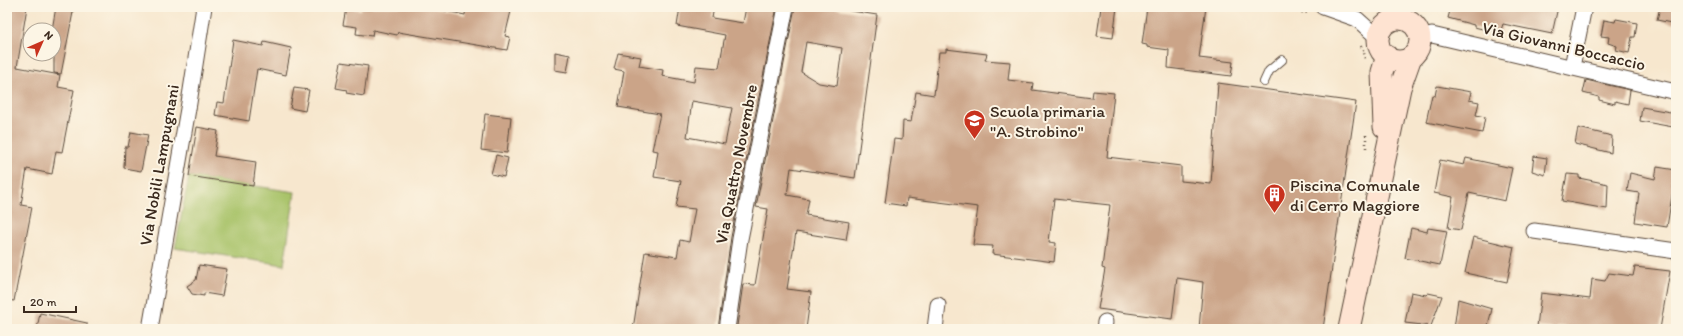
<svg xmlns="http://www.w3.org/2000/svg" width="1683" height="336" font-family="Itim,sans-serif">
	<style>
		.green { fill: #a7c268; stroke: #717643 }
		.building { fill: #cba488; fill-rule: evenodd }
		.lines { fill: none; stroke-linecap: round; stroke-linejoin: round }
		.lane-casing { stroke: #574638; stroke-width: 10 }
		.street-casing { stroke: #574638; stroke-width: 17 }
		.secondary-casing { stroke: #574638; stroke-width: 23 }
		.path { stroke: #574638; stroke-width: 2.5; stroke-dasharray: 1 3; stroke-linecap: butt }
		.lane { stroke: #fff; stroke-width: 8 }
		.street { stroke: #fff; stroke-width: 15 }
		.secondary { stroke: #fee3d1; stroke-width: 21 }
		.labels { text-anchor: middle; dominant-baseline: central; stroke-width: 4; stroke-linejoin: round; paint-order: stroke }
		.street-label { font-size: 17px; fill: #3b2a1e; stroke: #fcf5e5 }
		.poi-label { font-size: 17px; fill: #3b2a1e; stroke: #fcf5e5; text-anchor: start }
	</style>
	<rect width="100%" height="100%" fill="#fcf5e5"/>
	<filter id="ink" filterUnits="userSpaceOnUse"><feTurbulence type="fractalNoise" baseFrequency=".025" numOctaves="2"/><feDisplacementMap in="SourceGraphic" scale="8" xChannelSelector="R" yChannelSelector="G"/><feConvolveMatrix kernelMatrix="1 2 1 2 8 2 1 2 1" color-interpolation-filters="sRGB"/></filter>
	<filter id="wash" filterUnits="userSpaceOnUse"><feTurbulence type="fractalNoise" baseFrequency=".012" numOctaves="4" result="noise"/><feDisplacementMap in="SourceGraphic" scale="16" xChannelSelector="R" yChannelSelector="G"/><feGaussianBlur stdDeviation="0.9" result="paint"/><feColorMatrix in="noise" values="0 0 0 0 0 0 0 0 0 0 0 0 0 0 0 0 0 1.4 0 .05"/><feComposite in="paint" operator="in"/></filter>
	<g filter="url(#wash)">
		<rect width="100%" height="100%" fill="#f7e7ce"/>
		<path class="green" d="M189,176L295,192L284,265L175,248Z"/>
		<g id="blocks">
			<g class="building">
				<path d="M10,7H27L17,67L60,75L58,87L74,90L62,152L56,151L52,174L27,169L21,205L32,207L14,301L7,300V23Z"/>
				<path d="M56,7H74L61,74L54,73V30H52Z"/>
				<path d="M361,7H426L465,15L466,7H512L505,36L510,37L507,50L398,32L397,35L373,30L372,36L356,34L357,27L343,25L346,8L361,10Z"/>
				<path d="M680,7H714L712,18L743,23L746,7H777L731,237L718,329H633L645,252L677,257L680,240L689,242L695,209L676,207L681,181L654,177L658,151L652,150L660,114L618,107L624,71L614,69L618,53L641,57L639,66L663,70L662,76L694,82L696,66L719,68L725,35L677,26ZM692,101L732,108L725,144L687,137Z"/>
				<path d="M795,7H826L877,15L855,178L791,168L787,195L809,199L806,215L849,222L846,240L796,232L787,289L811,292L806,329H754L737,326L743,284L755,285L768,209L756,207ZM806,42L842,48L837,86L819,83L801,72Z"/>
				<path d="M1101,7H1117L1113,38L1097,36Z"/>
				<path d="M1147,7H1206L1199,58L1233,62L1231,76L1168,68L1169,50L1147,47V45L1142,44Z"/>
				<path d="M1451,7H1558L1552,34L1503,24L1500,33L1474,27V25L1448,18Z"/>
				<path d="M1660,7H1676V24L1657,20Z"/>
				<path d="M1616,19L1637,23L1635,37H1632L1629,53L1616,50L1617,46L1608,43L1609,37L1601,36L1604,20L1615,22Z"/>
				<path d="M233,40L263,46L264,42L291,48L286,75L257,69L249,121L215,115L217,102L224,103Z"/>
				<path d="M946,49L987,54L985,60L1010,62L1008,80L1033,83L1032,90L1092,98L1093,91L1114,93L1107,157L1181,166V181L1211,184L1218,83L1356,102L1323,329H1199L1203,282L1177,278L1172,319L1098,309L1105,269L1102,268L1110,205L1054,199L1049,242L1056,243L1054,262L992,254L993,246L973,245L978,207L907,198L906,206L885,203L894,139L902,140L903,121L911,122L916,92L934,95L939,52H946Z"/>
				<path d="M555,52L570,55L567,72L555,70Z"/>
				<path d="M341,62L368,66L364,96L346,93L347,90L336,88Z"/>
				<path d="M1586,80L1630,90L1628,104L1615,101V104L1599,100V97L1583,93Z"/>
				<path d="M1437,86L1471,92L1469,100L1479,102L1476,115L1485,117L1482,133L1426,122L1432,95L1435,96Z"/>
				<path d="M294,88L309,90L305,111L290,108Z"/>
				<path d="M1642,107L1676,113L1673,127L1640,121Z"/>
				<path d="M485,114L511,117L507,153L481,150Z"/>
				<path d="M197,127L218,131L214,156L256,162L253,186L189,176Z"/>
				<path d="M1578,128L1612,136L1611,153L1575,144Z"/>
				<path d="M131,132L148,135L141,171L124,168L125,147H128Z"/>
				<path d="M496,155L508,158L504,177L491,174Z"/>
				<path d="M1534,156L1547,158L1545,175L1532,171Z"/>
				<path d="M1466,158L1512,168L1505,201L1469,193L1461,230L1448,228L1453,197L1434,193L1440,160L1464,165Z"/>
				<path d="M1657,167L1676,170L1667,227L1635,222L1639,193L1627,191L1630,173L1655,179Z"/>
				<path d="M1567,174L1579,175V178L1608,184L1607,209L1562,201Z"/>
				<path d="M1411,228L1427,232L1428,228L1447,231L1440,265L1405,258Z"/>
				<path d="M1473,237L1514,247L1507,282L1465,273Z"/>
				<path d="M199,265L227,269L222,296L204,293V296L192,294L187,286L196,280Z"/>
				<path d="M1635,267L1670,271L1660,329H1588L1557,326V329L1537,327L1541,293L1590,299L1592,279L1605,281L1609,273L1633,276Z"/>
				<path d="M1411,292L1426,295L1428,293L1442,296L1431,326L1405,323Z"/>
				<path d="M1458,299L1492,309L1487,329H1454Z"/>
				<path d="M40,313L87,323V329H37Z"/>
			</g>
		</g>
	</g>
	<g filter="url(#ink)">
		<use href="#blocks" fill-opacity="0" stroke="#574638" stroke-width="1"/>
		<g class="lines">
			<defs>
				<path id="lane" d="M1264,82L1269,71L1282,60"/>
				<g id="street">
					<path d="M1323,7L1357,19L1378,38"/>
					<path d="M1420,38L1432,35L1676,92"/>
					<path d="M1572,67L1584,7"/>
					<path d="M1534,231L1676,251"/>
					<path d="M150,329L189,103L204,7"/>
					<path d="M727,329L740,239L786,7"/>
					<path d="M935,329L938,305"/>
					<path d="M1104,329L1105,322"/>
				</g>
				<g id="secondary">
					<circle cx="1399" cy="40" r="21"/>
					<path d="M1384,127L1382,72L1387,56"/>
					<path d="M1349,329L1400,88L1411,57"/>
				</g>
			</defs>
			<use href="#lane" class="lane-casing"/>
			<use href="#street" class="street-casing"/>
			<use href="#secondary" class="secondary-casing"/>
			<g class="path">
				<path d="M1258,7L1309,13"/>
				<path d="M1361,46L1364,52L1365,60"/>
				<path d="M1366,135V148"/>
			</g>
			<use href="#lane" class="lane"/>
			<use href="#street" class="street"/>
			<use href="#secondary" class="secondary"/>
		</g>
	</g>
	<defs>
		<symbol id="school-pin" viewBox="-11 -11 22 30"><path d="M0 17L-7.5 6A9.5 9.5 0 1 1 7.5 6Z" fill="#c8321e" stroke="#fcf5e5"/><path d="M0-5L7-2L0 1L-7-2ZM-4 1L0 2.5L4 1V4Q0 6-4 4Z" fill="#fff"/></symbol>
		<symbol id="building-pin" viewBox="-11 -11 22 30"><path d="M0 17L-7.5 6A9.5 9.5 0 1 1 7.5 6Z" fill="#c8321e" stroke="#fcf5e5"/><path d="M-4-6H4V6H1V3H-1V6H-4ZM-2.5-4.3h1.7v1.8h-1.7ZM.8-4.3h1.7v1.8H.8ZM-2.5-1h1.7V.8h-1.7ZM.8-1h1.7V.8H.8Z" fill="#fff"/></symbol>
	</defs>
	<g fill-rule="evenodd">
		<use href="#school-pin" x="962" y="108" width="25" height="34"/>
		<use href="#building-pin" x="1262" y="182" width="25" height="34"/>
	</g>
	<g class="labels">
		<g class="street-label">
			<text transform="translate(1564 46) rotate(13)">Via Giovanni Boccaccio</text>
			<text transform="translate(736 164) rotate(-79)">Via Quattro Novembre</text>
			<text transform="translate(159 165) rotate(-80)">Via Nobili Lampugnani</text>
		</g>
		<g class="poi-label">
			<text x="990" y="111">Scuola primaria<tspan x="990" dy="20">"A. Strobino"</tspan></text>
			<text x="1290" y="185">Piscina Comunale<tspan x="1290" dy="20">di Cerro Maggiore</tspan></text>
		</g>
	</g>
	<rect width="1683" height="336" fill="none" stroke="#fcf5e5" stroke-width="24"/>
	<g transform="translate(42 42) rotate(45)"><circle r="19" fill="#fcf5e5" stroke="#afa495"/>
	<path d="M0-3L7 15L0 10L-7 15Z" fill="#c8321e"/>
	<text y="-6" font-size="11" font-weight="bold" text-anchor="middle" fill="#3b2a1e">N</text>
	</g>
	<path d="M24 306v6h52v-6" fill="none" stroke="#3b2a1e" stroke-width="2"/>
	<text x="30" y="306" font-size="12" fill="#3b2a1e" stroke="#fcf5e5" stroke-width="3" paint-order="stroke">20 m</text>
</svg>
